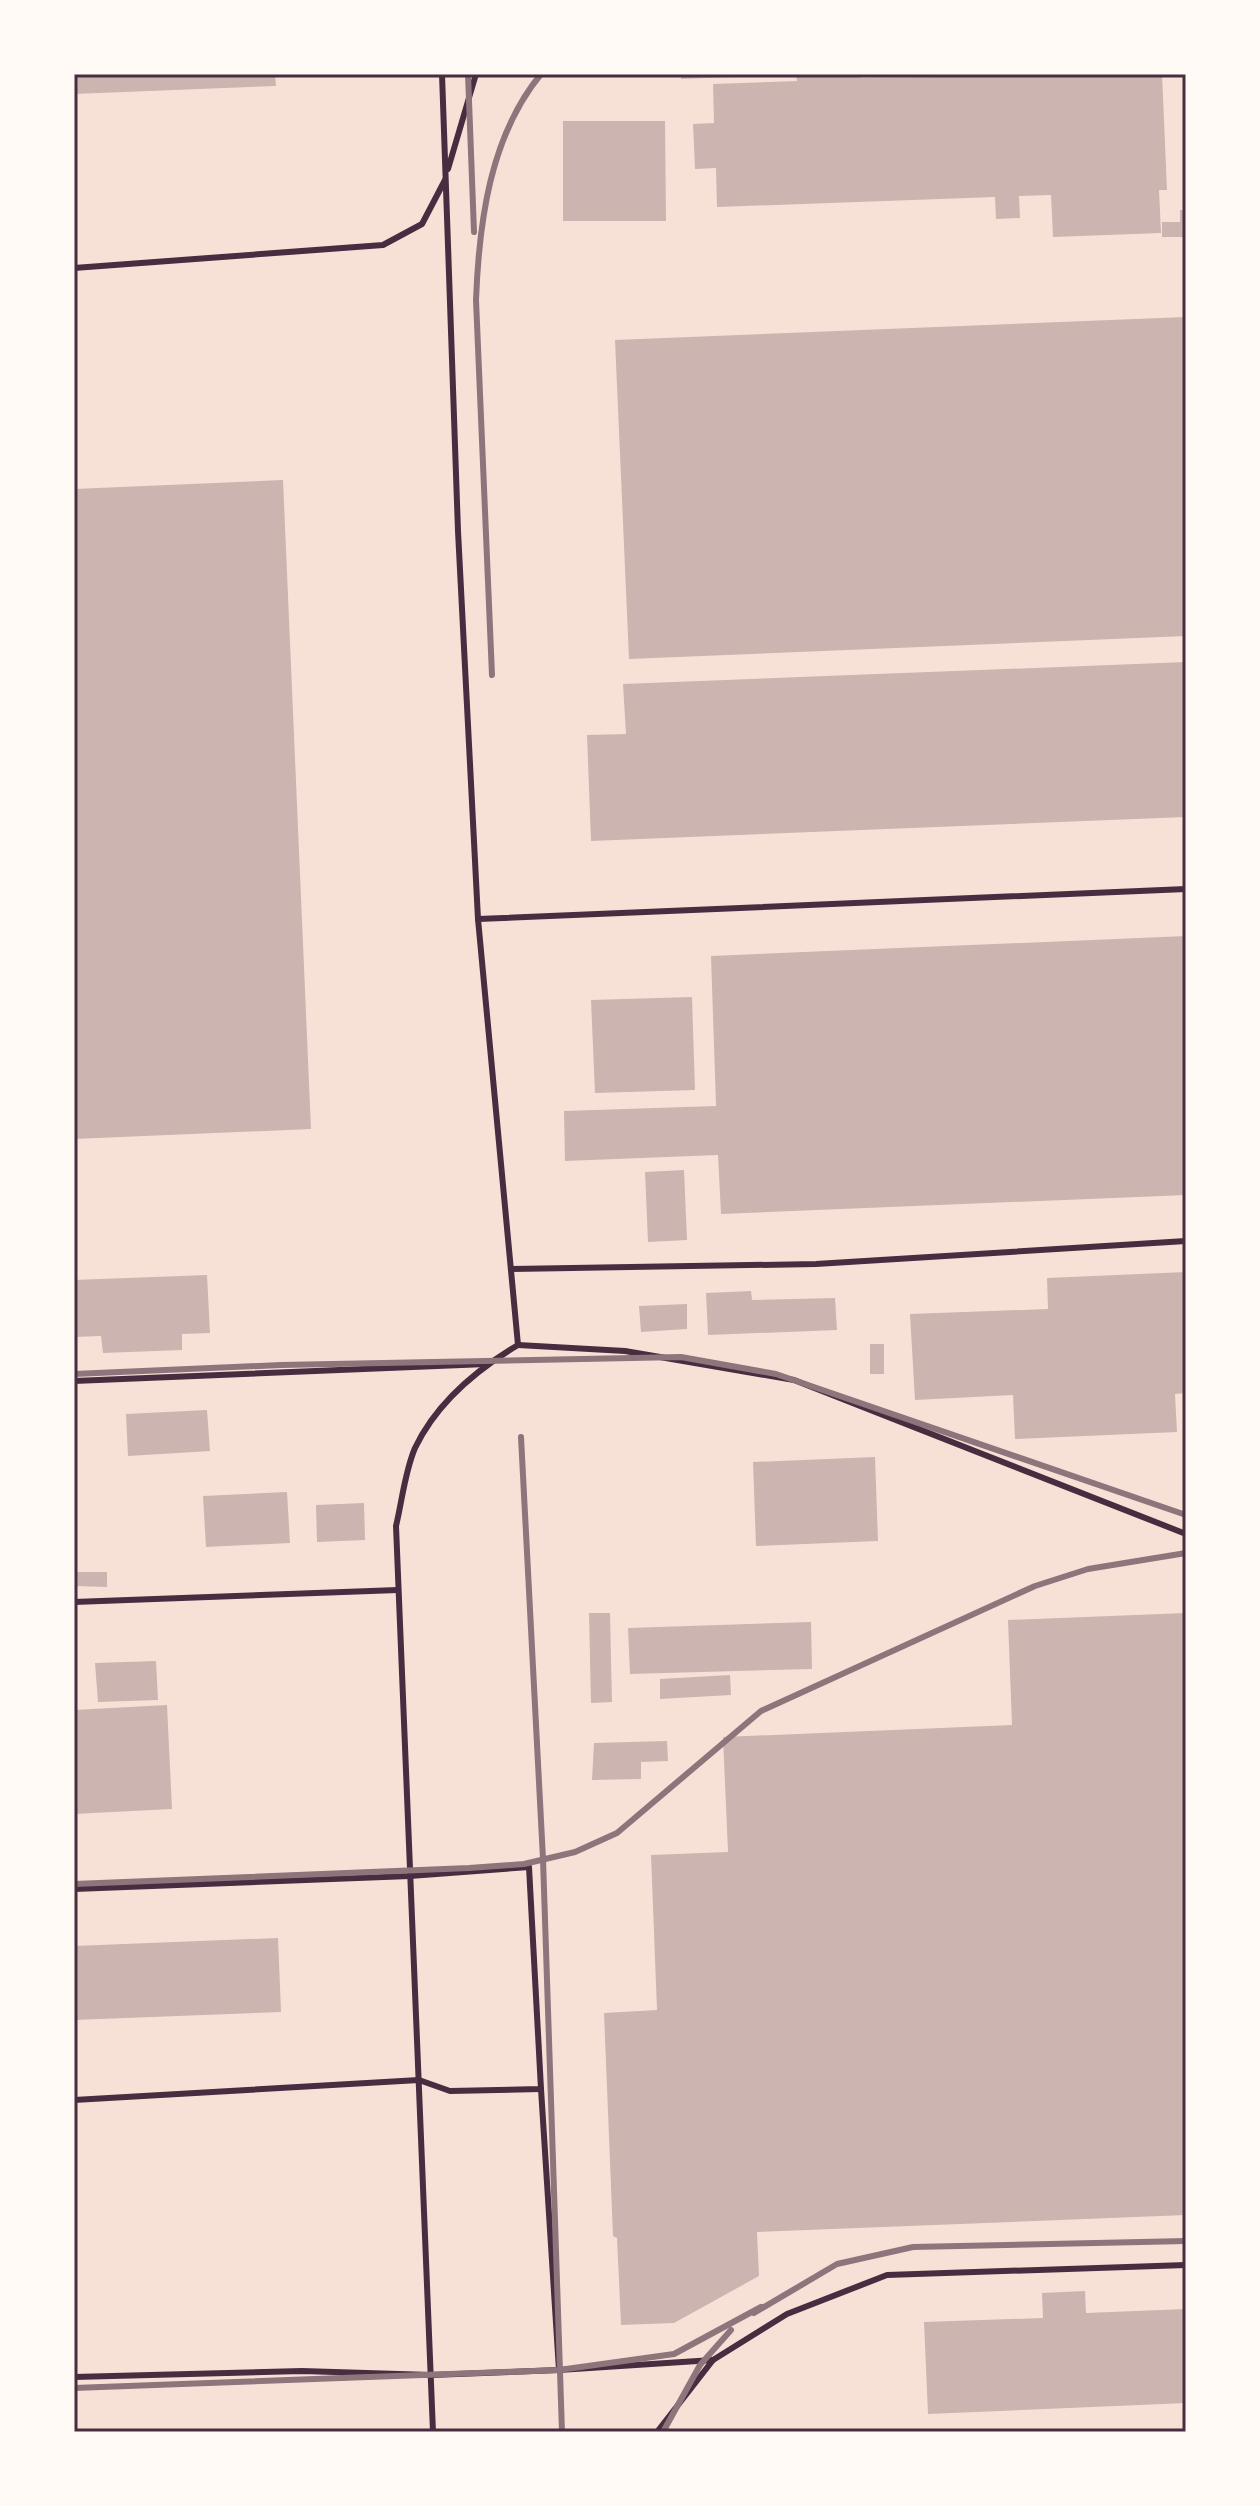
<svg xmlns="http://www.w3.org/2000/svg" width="1260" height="2506" font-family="Roboto,sans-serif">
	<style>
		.building { fill: #ccb4b1 }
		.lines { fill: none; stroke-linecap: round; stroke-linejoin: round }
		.service { stroke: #4a2c40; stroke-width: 6 }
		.rail { stroke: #8f747c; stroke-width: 6 }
		.neatline { fill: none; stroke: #4a2c40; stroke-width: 3 }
	</style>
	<rect width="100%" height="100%" fill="#f7e1d7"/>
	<g class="building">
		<path d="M74,74H275L276,86L74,94Z"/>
		<path d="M681,74H732V77L681,79Z"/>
		<path d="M796,74H860L861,78L1162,74L1167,190H1159L1161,233L1053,237L1051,195L1019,196L1020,218L996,219L995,197L717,207L716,168L695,169L693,124L714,123L713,84L797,81Z"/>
		<path d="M563,121H665L666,221H563Z"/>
		<path d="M1180,210H1186V237H1162V222H1180Z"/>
		<path d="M1186,317V636L629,659L615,340Z"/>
		<path d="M283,480L311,1129L74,1139V489Z"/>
		<path d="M1186,662V817L591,841L587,735L626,734L623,684Z"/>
		<path d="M1186,936V1195L721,1214L718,1155L565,1161L564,1111L716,1106L711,956Z"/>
		<path d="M692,997L695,1090L595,1093L591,1000Z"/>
		<path d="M684,1170L687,1240L648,1242L645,1172Z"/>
		<path d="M1186,1272V1393L1175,1394L1177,1432L1015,1439L1013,1395L915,1400L910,1314L1048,1309L1047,1278Z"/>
		<path d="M207,1275L210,1333L182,1334V1350L103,1353L101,1336L74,1337V1280Z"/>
		<path d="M751,1291L752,1300L835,1298L837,1330L708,1335L706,1293Z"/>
		<path d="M687,1304V1329L641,1332L639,1306Z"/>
		<rect x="870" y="1344" width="14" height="30"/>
		<path d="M207,1410L210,1451L128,1456L126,1414Z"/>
		<path d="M875,1457L878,1541L756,1546L753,1462Z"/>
		<path d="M287,1492L290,1543L206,1547L203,1496Z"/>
		<path d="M364,1503L365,1540L317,1542L316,1505Z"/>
		<path d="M74,1572H107V1587L74,1586Z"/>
		<path d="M589,1613H610L612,1702L591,1703Z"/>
		<path d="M1186,1613V2215L757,2232L759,2276L674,2323L621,2325L617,2238L613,2236L604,2013L657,2010L651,1855L728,1852L723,1737L1012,1725L1008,1620Z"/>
		<path d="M811,1622L812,1669L630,1674L628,1628Z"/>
		<path d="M156,1661L158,1700L98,1702L95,1663Z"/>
		<path d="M730,1675L731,1695L660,1699V1679Z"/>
		<path d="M167,1705L172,1809L74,1814V1710Z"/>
		<path d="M667,1741L668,1761L641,1762V1779L592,1780L594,1743Z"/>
		<path d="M278,1938L281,2012L74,2020V1946Z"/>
		<path d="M1085,2291L1086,2313L1186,2309V2403L928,2414L924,2322L1043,2318L1042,2293Z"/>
	</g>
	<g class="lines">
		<g class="service">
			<path d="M448,169L476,74"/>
			<path d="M74,268L383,245L422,224L445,180"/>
			<path d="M478,919L1186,889"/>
			<path d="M512,1269L816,1264L1186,1241"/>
			<path d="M518,1345L625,1351L794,1380L1186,1534"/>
			<path d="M74,1381L486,1364"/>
			<path d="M74,1602L398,1590"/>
			<path d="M74,1889L410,1876L529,1867L541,2089L450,2091L419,2080L74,2100"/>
			<path d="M559,2370L713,2360"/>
			<path d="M74,2377L302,2371L431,2375L559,2370L541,2089"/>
			<path d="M433,2432L396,1526C402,1501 405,1471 415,1448C437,1402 476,1370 518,1345L478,919L458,531L442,74"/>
			<path d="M657,2432L713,2360L787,2314L887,2275L1186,2265"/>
		</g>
		<g class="rail">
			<path d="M468,74L474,232"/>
			<path d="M492,675L476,300C479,222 490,136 541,74"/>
			<path d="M74,1374L281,1365L681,1357L776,1374L1186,1515"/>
			<path d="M521,1437L543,1859L562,2432"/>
			<path d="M74,1884L469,1868L524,1864L575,1852L617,1833L761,1711L1035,1586L1088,1569L1186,1553"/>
			<path d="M754,2313L837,2264L913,2247L1186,2241"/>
			<path d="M74,2388L559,2370L674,2354L761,2307"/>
			<path d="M663,2432L700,2365L731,2330"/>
		</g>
	</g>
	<rect width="1260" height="2506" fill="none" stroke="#fffaf5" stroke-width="152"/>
	<rect x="76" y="76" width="1108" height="2354" class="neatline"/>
</svg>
